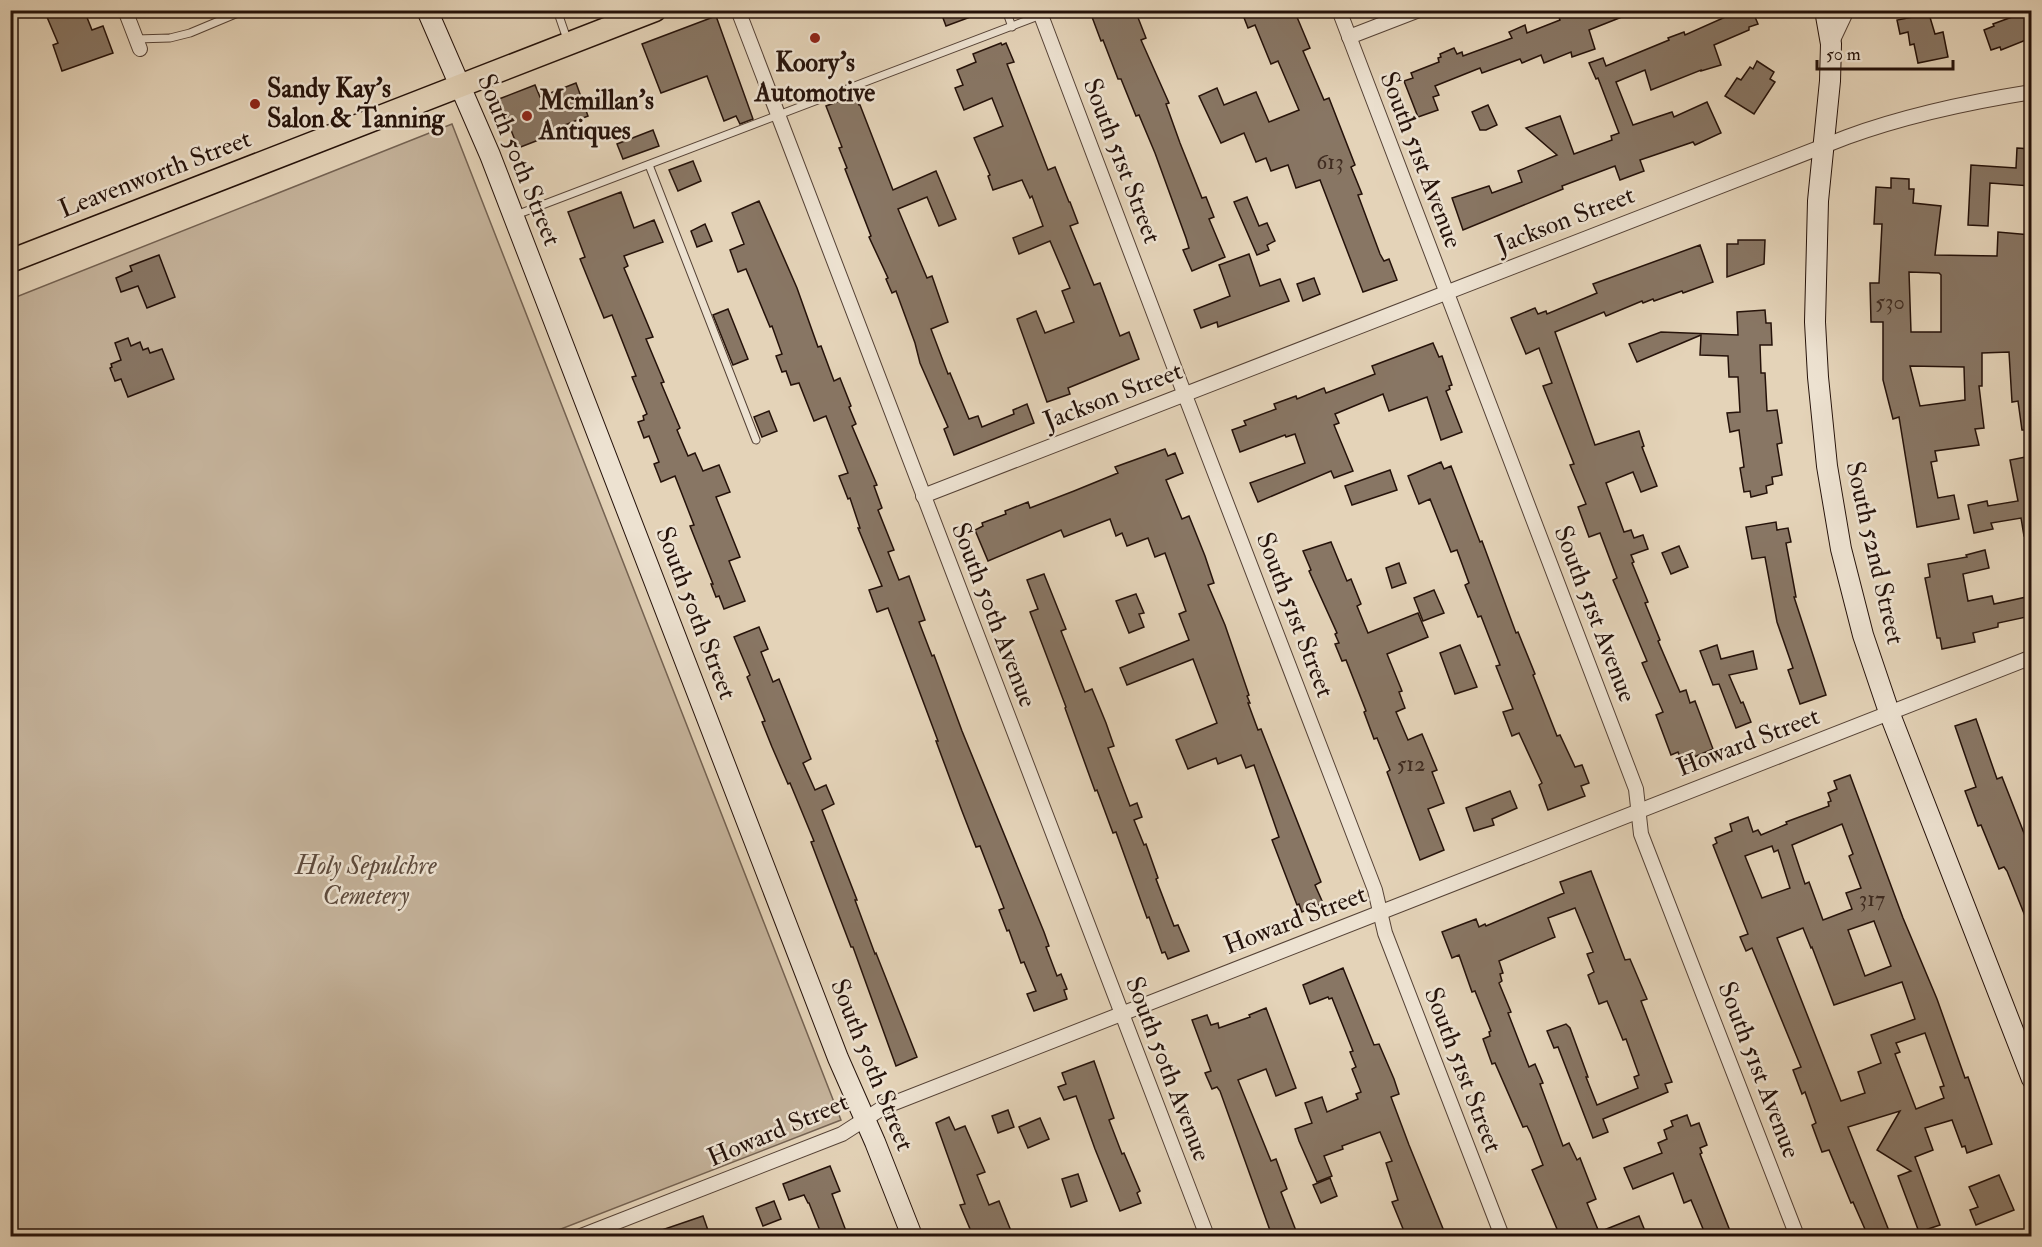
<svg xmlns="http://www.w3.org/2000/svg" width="2042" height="1247" font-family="'IM FELL Double Pica',serif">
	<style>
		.green { fill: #c4b29a; stroke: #746252; stroke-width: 1.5 }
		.building { fill: #887664; stroke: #25120a; stroke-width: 1.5; fill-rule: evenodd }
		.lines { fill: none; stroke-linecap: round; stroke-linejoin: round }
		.lane-casing { stroke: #554236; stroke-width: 9 }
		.street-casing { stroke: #554236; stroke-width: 16 }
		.secondary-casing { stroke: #25120a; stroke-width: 22 }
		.primary-casing { stroke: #25120a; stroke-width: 25 }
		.lane { stroke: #ede2d1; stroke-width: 7 }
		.street { stroke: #ede2d1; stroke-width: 14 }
		.secondary { stroke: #ede2d1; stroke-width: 20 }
		.primary { stroke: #e4d3b8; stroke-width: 22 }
		.poi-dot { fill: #8f2418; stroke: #ede2d1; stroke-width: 2 }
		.labels { text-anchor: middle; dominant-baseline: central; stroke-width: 5; stroke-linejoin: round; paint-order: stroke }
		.number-label { font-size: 22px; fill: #3e2b20 }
		.poi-label { font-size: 26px; font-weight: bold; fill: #25120a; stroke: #ede2d1; text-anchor: start }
		.street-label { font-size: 26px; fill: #25120a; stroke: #ede2d1 }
		.park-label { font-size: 26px; font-style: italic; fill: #5d4a3c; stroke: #ede2d1 }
	</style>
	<rect width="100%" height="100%" fill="#e4d3b8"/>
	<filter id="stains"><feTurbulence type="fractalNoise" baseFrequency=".00333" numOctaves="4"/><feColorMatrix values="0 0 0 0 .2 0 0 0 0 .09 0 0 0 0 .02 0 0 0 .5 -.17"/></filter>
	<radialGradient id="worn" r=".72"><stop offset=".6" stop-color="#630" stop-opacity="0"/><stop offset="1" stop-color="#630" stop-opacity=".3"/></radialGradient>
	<path class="green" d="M452,124L841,1120L543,1236H11V299Z"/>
	<g class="building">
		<path d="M44,10H84L92,30L103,26L113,53L62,71L53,45L58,43Z"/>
		<path d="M940,10H984V12L946,26Z"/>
		<path d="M1110,10H1135L1146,38L1141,40L1169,103L1166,104L1180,143L1202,198L1206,197L1214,217L1209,219L1225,257L1192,271L1183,250L1189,248L1186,238L1155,153L1139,115L1136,116L1121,79H1118L1103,40L1101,41L1092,17Z"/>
		<path d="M1241,10H1294L1310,48L1303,51L1324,100L1329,98L1355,165L1351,167L1362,194L1358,195L1380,254L1384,261L1389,259L1397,280L1363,292L1320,180L1296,188L1288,165L1271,171L1266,158L1256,162L1244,133L1221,143L1199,96L1217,88L1224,105L1256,92L1269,122L1299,110L1278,61L1271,64L1255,25L1248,28Z"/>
		<path d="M1569,10L1637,11L1589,30L1595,49L1572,57L1571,52L1544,63L1541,55L1522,63L1520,59L1482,73L1480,68L1435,86L1439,95L1433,97L1438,110L1418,117L1404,81L1413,78L1411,73L1439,62L1438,58L1441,57L1440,54L1454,48L1457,54L1462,52L1463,56L1512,38L1509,32L1525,25L1527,33L1560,20L1558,14Z"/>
		<path d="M1741,10H1752L1758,24L1749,27V30L1714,45L1721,65L1701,71V70L1651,90L1645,70L1616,82L1633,125L1672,112L1674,117L1707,102L1721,133L1695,145L1693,142L1640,160L1644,171L1620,180L1615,166L1562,186L1563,189L1463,230L1452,198L1489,186L1492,193L1522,182L1518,171L1557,155L1526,128L1560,116L1574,154L1612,140L1611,136L1619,133L1598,78L1596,79L1589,63L1603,58L1606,66L1669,40L1668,38L1684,32L1685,35Z"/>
		<path d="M2009,10H2029L2031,18V38L2001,50L2000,47L1991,50L1984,30L1994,26L1993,24L2012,17Z"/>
		<path d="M1929,14L1935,34L1943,32L1948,57L1918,63L1914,44L1910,45L1908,32L1900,34L1897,20Z"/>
		<path d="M716,16L753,119L740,124L736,116L724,121L707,76L661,93L642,44Z"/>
		<path d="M1001,43L1002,45L1006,43L1014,62L1007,64L1048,170L1055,167L1069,202H1070L1078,223L1070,226L1094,285L1100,283L1120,336L1129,332L1139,359L1068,388L1070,394L1047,402L1017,319L1036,311L1045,333L1074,322L1062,291L1070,288L1050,241L1019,254L1013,238L1043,226L1032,196L1030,198L1022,180L993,190L988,176L990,175L974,138L1003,126L992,98L964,110L955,88L963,85L957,70L976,62L973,54Z"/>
		<path d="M1757,61L1774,72L1770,79L1775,82L1754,114L1725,96L1737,78L1741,80L1750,67L1753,69Z"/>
		<path d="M576,83L588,116L552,130L554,134L518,148L499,99L535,85L540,97Z"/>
		<path d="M855,95L859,105H860L893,190L936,171L956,219L939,226L927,197L898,209L927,278L932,276L948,322L931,329L948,374L950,373L969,419L978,416L982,427L1014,414L1013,410L1027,404L1034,423L954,455L944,429L948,427L920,363L915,343L896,291L892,293L886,279L888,278L869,237L871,236L845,169L847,168L839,148L842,147L826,106Z"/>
		<path d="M1488,105L1497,125L1486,130H1480L1472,112Z"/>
		<path d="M653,130L659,146L623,159L617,144Z"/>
		<path d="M2017,148L2031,149V186L1990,183L1988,226L1968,225L1971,165L2016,168Z"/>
		<path d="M693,161L701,181L678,191L669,170Z"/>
		<path d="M1891,178L1909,179V189H1914L1913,203L1941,206L1935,255L1997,256L1998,232L2031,235V430H2022L2018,401L2012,402L2009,352L1982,353V386H1979L1984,428L1975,429L1979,445L1935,451L1937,461L1931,462L1938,498L1954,495L1959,519L1917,527L1899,417L1893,419L1883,380V322H1871L1870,283H1879L1882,224H1874L1876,187L1891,188ZM1909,272L1939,273L1941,275V332H1911ZM1910,366L1964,367L1965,400L1920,406Z"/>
		<path d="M621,192L634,228L654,220L663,242L624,256L628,266L624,268L653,337L646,339L664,382L661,383L680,428L677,430L688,456L695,453L703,471L719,465L730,492L716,497L740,557L729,561L745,601L724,609L719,596L716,597L711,584H713L690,526L694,525L675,476L661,482L654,464L659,462L649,436L644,438L638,422L644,420L643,416L647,414L632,377L636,376L612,315L604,318L580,259L585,257L568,212Z"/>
		<path d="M1247,197L1259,226L1267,223L1275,241L1267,245L1269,250L1257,255L1234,202Z"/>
		<path d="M759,201L797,288L818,347L821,346L834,381L840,378L851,406L849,407L856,424L852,426L877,485L874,486L882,508L878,510L894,550L888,552L899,580L909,576L925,620L919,622L932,656L934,655L962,731L1044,932L1049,946L1046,947L1057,976L1061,974L1067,989L1064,990L1067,999L1034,1011L1027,994L1036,991L1024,962L1021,963L1009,930L1007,931L999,910L1004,908L980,846L976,847L962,811L936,741H938L888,608L877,612L869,590L882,586L858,528H860L850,498L848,499L839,476L848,473L826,416L814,421L799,383L791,385L786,371L782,372L776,356L782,354L772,326L770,327L746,269L738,272L730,250L744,244L732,213Z"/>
		<path d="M705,224L712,241L697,247L691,231Z"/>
		<path d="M1738,240H1765L1764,264L1727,277V244H1738Z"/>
		<path d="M1700,245L1713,282L1683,293L1682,291L1654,301L1653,299L1643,303L1642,301L1606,316L1604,312L1555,332L1595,445L1639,431L1644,446L1642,447L1657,486L1641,492L1633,472L1606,483L1624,532L1631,530L1634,538L1643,535L1648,549L1631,555L1634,562L1632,563L1648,602L1645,603L1660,640L1658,641L1680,692L1686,690L1690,703L1695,701L1713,749L1682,762L1678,752L1671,755L1656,715L1663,712L1642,663L1647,661L1613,580L1617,578L1600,533L1589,537L1578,507L1586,504L1570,465L1574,464L1543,386L1552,383L1539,348L1526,354L1511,318L1535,308L1538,314L1546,311L1547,314L1597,293L1593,284Z"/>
		<path d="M1249,254L1260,286L1280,279L1289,301L1218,327L1217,322L1201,328L1194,310L1230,296L1219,265Z"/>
		<path d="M159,255L175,297L147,308L138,286L121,292L116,278L132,271L130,266Z"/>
		<path d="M1314,278L1320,294L1303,301L1297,284Z"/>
		<path d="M728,309L748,359L733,365L713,315Z"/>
		<path d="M1765,310L1766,323H1771L1772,345H1760L1761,373H1765L1767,411L1777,410L1782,443L1777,444L1782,475L1772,477L1773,484L1766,486L1767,493L1751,497L1750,491L1744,492L1740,468L1744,467L1739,430L1730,432L1727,413L1740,412L1738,377H1729L1728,356L1700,355L1701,335L1637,362L1629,344L1661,332L1738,335L1737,312Z"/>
		<path d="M128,338L131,346L140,342L143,350L148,348L150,353L162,349L174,379L128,397L121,379L115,381L110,368L112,367L111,364L121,360L115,343Z"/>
		<path d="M1433,343L1439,357L1442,356L1452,385L1449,386L1450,389L1446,391L1462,432L1441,440L1427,397L1389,411L1383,394L1335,414L1339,423L1334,425L1353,471L1334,478L1331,471L1258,502L1250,483L1305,463L1295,434L1286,437L1285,435L1240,452L1232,430L1246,425L1244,421L1276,409L1274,404L1296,396L1297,399L1324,388L1326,393L1334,390L1375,374L1372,366Z"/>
		<path d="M769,411L777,431L762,437L754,417Z"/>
		<path d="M1165,449L1168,456L1175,453L1183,473L1166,480L1182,519L1189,516L1205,556L1214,583L1208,585L1225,625L1249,695L1247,696L1250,703H1248L1258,730L1261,729L1321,882L1315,885L1323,903L1302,912L1299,904L1297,905L1272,840L1279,837L1254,765L1246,768L1241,755L1218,764L1216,758L1188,769L1176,740L1217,723L1193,659L1127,685L1120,668L1189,640L1179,614L1186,611L1165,553L1155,557L1148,538L1127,546L1122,533L1116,536L1110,519L1064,537L1061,530L988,561L975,530L983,526L982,523L1006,514L1005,511L1028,502L1030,508L1074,491L1118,473L1115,467Z"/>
		<path d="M2031,456V536H2024L2021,518L1991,523L1993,529L1974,533L1968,505L1987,501L1988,506L2018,501L2010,460Z"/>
		<path d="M1441,462L1444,469L1451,466L1480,542L1482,541L1516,633L1518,632L1535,674L1533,675L1557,736L1560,735L1575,767L1582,765L1589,783L1581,786L1585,796L1548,810L1539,785L1542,783L1519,733L1512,736L1503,712L1513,709L1496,666L1500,665L1481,616L1478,617L1465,585L1469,583L1457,550L1451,552L1430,499L1419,504L1408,476Z"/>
		<path d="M1390,470L1397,490L1352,505L1345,486Z"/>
		<path d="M1776,522L1777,530L1788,528L1791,542L1786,543L1796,597H1794L1826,695L1800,704L1788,670L1793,668L1777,622L1765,557L1752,559L1746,527Z"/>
		<path d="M1331,542L1347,581L1351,579L1361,604L1357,606L1368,633L1418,613L1428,637L1387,654L1402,691L1399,692L1405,708L1396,712L1408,740L1422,734L1437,770L1432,772L1444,803L1428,809L1444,850L1420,860L1387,772L1390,770L1377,738L1374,739L1364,712L1366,711L1346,660L1342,661L1335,644L1339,643L1335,634L1337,633L1309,571L1311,570L1303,551Z"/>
		<path d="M1679,546L1688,567L1671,574L1662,553Z"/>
		<path d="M1985,550L1989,568L1963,574L1968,601L1992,596L1994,604L2031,596V616L1998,623V627L1973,633L1975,642L1942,649L1940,638H1937L1925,578L1930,577L1928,564L1967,557L1966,555Z"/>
		<path d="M1399,563L1406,583L1392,588L1386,568Z"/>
		<path d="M1044,574L1066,629L1061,631L1085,692L1092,689L1106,723L1114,746L1108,748L1130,806L1137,803L1142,817L1134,820L1144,845L1146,844L1158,878L1156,879L1174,926L1178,925L1189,951L1168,959L1165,952L1162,953L1149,917L1147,918L1116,832L1113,833L1097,790L1095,791L1065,708L1066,707L1030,612L1038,609L1027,580Z"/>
		<path d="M1434,590L1444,613L1423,621L1414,598Z"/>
		<path d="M1136,594L1144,613L1139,614L1144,627L1129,633L1116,601Z"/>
		<path d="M759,627L768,649L761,652L773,682L779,679L811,759L803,763L815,790L826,785L834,804L822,810L857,900H855L875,954L876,953L917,1057L896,1066L853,947H851L811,842L814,841L790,783L788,784L772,747L762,722L765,721L747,677L750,675L734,637Z"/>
		<path d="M1460,645L1477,687L1455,694L1440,653Z"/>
		<path d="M1717,645L1721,659L1753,651L1757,669L1729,675L1741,703L1743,702L1751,722L1736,728L1719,684L1713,685L1700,651Z"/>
		<path d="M1976,719L1997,779L2002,777L2031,851V931L2007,871L2004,867L1999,869L1981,825L1978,826L1965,791L1976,787L1955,726Z"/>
		<path d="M1850,775L1903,918L1937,999L1965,1078L1968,1077L1978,1105L1992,1144L1967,1153L1965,1146L1962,1147L1952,1120L1925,1128L1933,1150L1915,1157L1940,1225L1919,1232L1898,1176L1911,1171L1877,1150L1900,1111L1848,1127L1891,1236H1868L1853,1202L1851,1203L1829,1150L1822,1152L1812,1125L1816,1123L1805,1092L1802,1094L1793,1070L1801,1067L1752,948L1746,951L1740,937L1748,934L1713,845L1717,843L1715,838L1732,831L1730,824L1748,817L1753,832L1758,830L1761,835L1787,824L1786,822L1829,806L1828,802L1831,801L1828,793L1837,789L1834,781ZM1842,824L1853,854L1849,856L1861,888L1846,893L1852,909L1823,920L1809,882L1805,884L1792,845ZM1772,846L1774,852L1778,850L1790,888L1762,898L1745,856ZM1874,921L1891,966L1865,976L1848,930ZM1803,928L1811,948L1812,947L1834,1005L1902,982L1915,1019L1871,1035L1881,1063L1858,1072L1865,1093L1841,1101L1777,938ZM1925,1033L1944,1086L1940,1087L1944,1098L1916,1109L1895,1054L1900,1052L1896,1043Z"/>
		<path d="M1510,791L1517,808L1492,819L1494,825L1474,831L1466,808Z"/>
		<path d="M1591,871L1625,960L1630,959L1647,999L1641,1001L1672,1082L1665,1084L1668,1092L1603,1119L1608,1132L1593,1138L1558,1047L1554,1048L1547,1031L1566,1024L1570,1028L1588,1077H1586L1597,1105L1638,1088L1634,1077L1639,1075L1626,1039L1623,1040L1607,1001L1599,1004L1588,975L1594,972L1587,954L1593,952L1575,908L1548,918L1555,937L1499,961L1503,973L1500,974L1502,981L1499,983L1511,1012L1508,1013L1529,1067L1535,1064L1543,1083L1540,1084L1563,1146L1569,1143L1577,1160L1580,1158L1596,1199L1587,1203L1599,1232L1639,1216L1647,1236H1560L1532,1170L1543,1165L1531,1134L1527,1126L1523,1127L1495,1063L1492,1064L1483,1039L1490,1036L1489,1032L1491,1031L1475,991L1472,992L1459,955L1452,958L1442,932L1476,919L1479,927L1485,924L1486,926L1564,893L1560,882Z"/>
		<path d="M1343,968L1374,1045L1379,1044L1394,1079L1399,1094L1391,1097L1409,1145L1446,1236H1406L1392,1202L1398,1200L1386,1163L1392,1161L1380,1132L1342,1146L1343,1149L1324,1156L1332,1176L1317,1182L1299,1141L1295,1129L1312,1123L1305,1103L1322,1097L1327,1112L1358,1099L1356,1094L1361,1092L1352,1069L1356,1067L1350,1052L1353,1051L1332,998L1329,999L1328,997L1310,1004L1303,985Z"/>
		<path d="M1266,1008L1296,1088L1276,1096L1266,1069L1238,1080L1271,1161L1276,1159L1287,1189L1281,1192L1298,1236H1272L1220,1091L1217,1087L1212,1089L1205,1073L1211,1071L1192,1020L1207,1015L1211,1025L1218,1023L1219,1028L1250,1017L1249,1015Z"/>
		<path d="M1094,1061L1114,1118L1109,1120L1122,1154L1124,1153L1140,1191L1137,1193L1141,1203L1120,1211L1095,1149L1076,1096L1064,1100L1058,1087L1066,1084L1062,1073Z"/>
		<path d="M1008,1110L1014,1127L998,1133L992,1116Z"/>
		<path d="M1687,1115L1691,1126L1699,1123L1707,1145L1700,1148L1702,1153L1700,1154L1732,1236H1706L1691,1200L1684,1203L1673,1173L1633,1189L1624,1168L1662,1153L1658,1143L1667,1139L1664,1130L1673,1126L1671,1121Z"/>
		<path d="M949,1117L955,1130L965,1126L985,1172L977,1175L989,1205L999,1201L1013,1236H973L960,1205L965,1204L936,1123Z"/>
		<path d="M1040,1118L1049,1139L1028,1148L1019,1127Z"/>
		<path d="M830,1166L840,1191L832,1194L846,1231L831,1236H822L809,1203H808L804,1195L789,1200L783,1184Z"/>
		<path d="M1078,1174L1087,1201L1071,1207L1062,1179Z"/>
		<path d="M1999,1175L2014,1210L1976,1225L1970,1210L1978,1207L1969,1187Z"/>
		<path d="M1330,1178L1337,1196L1321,1203L1313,1185Z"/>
		<path d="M774,1201L781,1219L763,1226L756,1208Z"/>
		<path d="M703,1216L710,1236H650V1234Z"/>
	</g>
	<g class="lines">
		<defs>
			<g id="lane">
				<path d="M557,10L568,42"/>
				<path d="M1006,10L1012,27"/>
				<path d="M136,39L170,38L190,33L245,10"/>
				<path d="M649,165L756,440"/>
				<path d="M516,215L1054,10"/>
			</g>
			<g id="street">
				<path d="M125,10L140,49"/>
				<path d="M738,10L1207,1236"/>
				<path d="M1039,10L1178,377L1375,890L1385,933L1502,1236"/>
				<path d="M1339,10L1636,789L1641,834L1797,1236"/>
				<path d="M1349,37L1419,10"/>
				<path d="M1831,44L1847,10"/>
				<path d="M923,496L1847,137C1907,115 1969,102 2032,92"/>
				<path d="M581,1236L842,1134L884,1107L2032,657"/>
			</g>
			<g id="secondary">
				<path d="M427,10L490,155L838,1058L875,1142L912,1236"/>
				<path d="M1825,10L1831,44L1830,81L1818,201L1815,322L1818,377L1827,466L1841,549L1863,635L1889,712L2032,1079"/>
			</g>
			<path id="primary" d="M10,261L655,10"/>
		</defs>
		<use href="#lane" class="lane-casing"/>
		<use href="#street" class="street-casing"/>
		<use href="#secondary" class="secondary-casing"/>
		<use href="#primary" class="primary-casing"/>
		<use href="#lane" class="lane"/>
		<use href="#street" class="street"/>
		<use href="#secondary" class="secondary"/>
		<use href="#primary" class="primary"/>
	</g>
	<g class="poi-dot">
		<circle cx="815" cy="38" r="6"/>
		<circle cx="255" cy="104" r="6"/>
		<circle cx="527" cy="116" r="6"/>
	</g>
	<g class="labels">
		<g class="number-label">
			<text x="1330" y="162">613</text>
			<text x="1890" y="302">530</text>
			<text x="1411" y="764">512</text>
			<text x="1872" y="899">317</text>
		</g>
		<g class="poi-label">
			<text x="815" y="63" text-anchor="middle">Koory's<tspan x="815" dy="30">Automotive</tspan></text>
			<text x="267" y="89">Sandy Kay's<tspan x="267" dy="30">Salon &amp; Tanning</tspan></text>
			<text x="539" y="101">Mcmillan's<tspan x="539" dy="30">Antiques</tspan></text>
		</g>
		<g class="street-label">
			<text transform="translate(519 160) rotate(68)">South 50th Street</text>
			<text transform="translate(1421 160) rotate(69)">South 51st Avenue</text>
			<text transform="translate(1122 161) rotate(69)">South 51st Street</text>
			<text transform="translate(155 174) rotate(-21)">Leavenworth Street</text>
			<text transform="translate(1565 220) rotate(-21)">Jackson Street</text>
			<text transform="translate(1113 396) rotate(-21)">Jackson Street</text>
			<text transform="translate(1875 553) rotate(77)">South 52nd Street</text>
			<text transform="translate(696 613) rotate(69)">South 50th Street</text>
			<text transform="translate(1595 614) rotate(69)">South 51st Avenue</text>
			<text transform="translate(994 615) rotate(69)">South 50th Avenue</text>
			<text transform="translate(1295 615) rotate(69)">South 51st Street</text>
			<text transform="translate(1748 742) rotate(-21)">Howard Street</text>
			<text transform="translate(1295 920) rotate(-21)">Howard Street</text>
			<text transform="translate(872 1065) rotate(68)">South 50th Street</text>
			<text transform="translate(1168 1069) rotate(69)">South 50th Avenue</text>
			<text transform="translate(1463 1070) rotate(69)">South 51st Street</text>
			<text transform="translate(1759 1070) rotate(69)">South 51st Avenue</text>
			<text transform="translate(778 1130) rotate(-23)">Howard Street</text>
		</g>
		<g class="park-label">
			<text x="366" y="866">Holy Sepulchre<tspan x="366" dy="30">Cemetery</tspan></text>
		</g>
	</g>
	<rect width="2042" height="1247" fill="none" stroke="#e4d3b8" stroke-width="36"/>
	<rect x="12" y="12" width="2018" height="1223" fill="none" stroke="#25120a" stroke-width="3"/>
	<rect x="18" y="18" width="2006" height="1211" fill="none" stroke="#25120a" stroke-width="1.5"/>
	<path d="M1817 60v9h136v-9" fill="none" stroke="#25120a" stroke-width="3"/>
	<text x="1826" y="60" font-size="18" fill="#25120a" stroke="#ede2d1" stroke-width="4.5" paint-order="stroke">50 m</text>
	<rect width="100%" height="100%" filter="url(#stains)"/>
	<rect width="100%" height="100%" fill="url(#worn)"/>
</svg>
